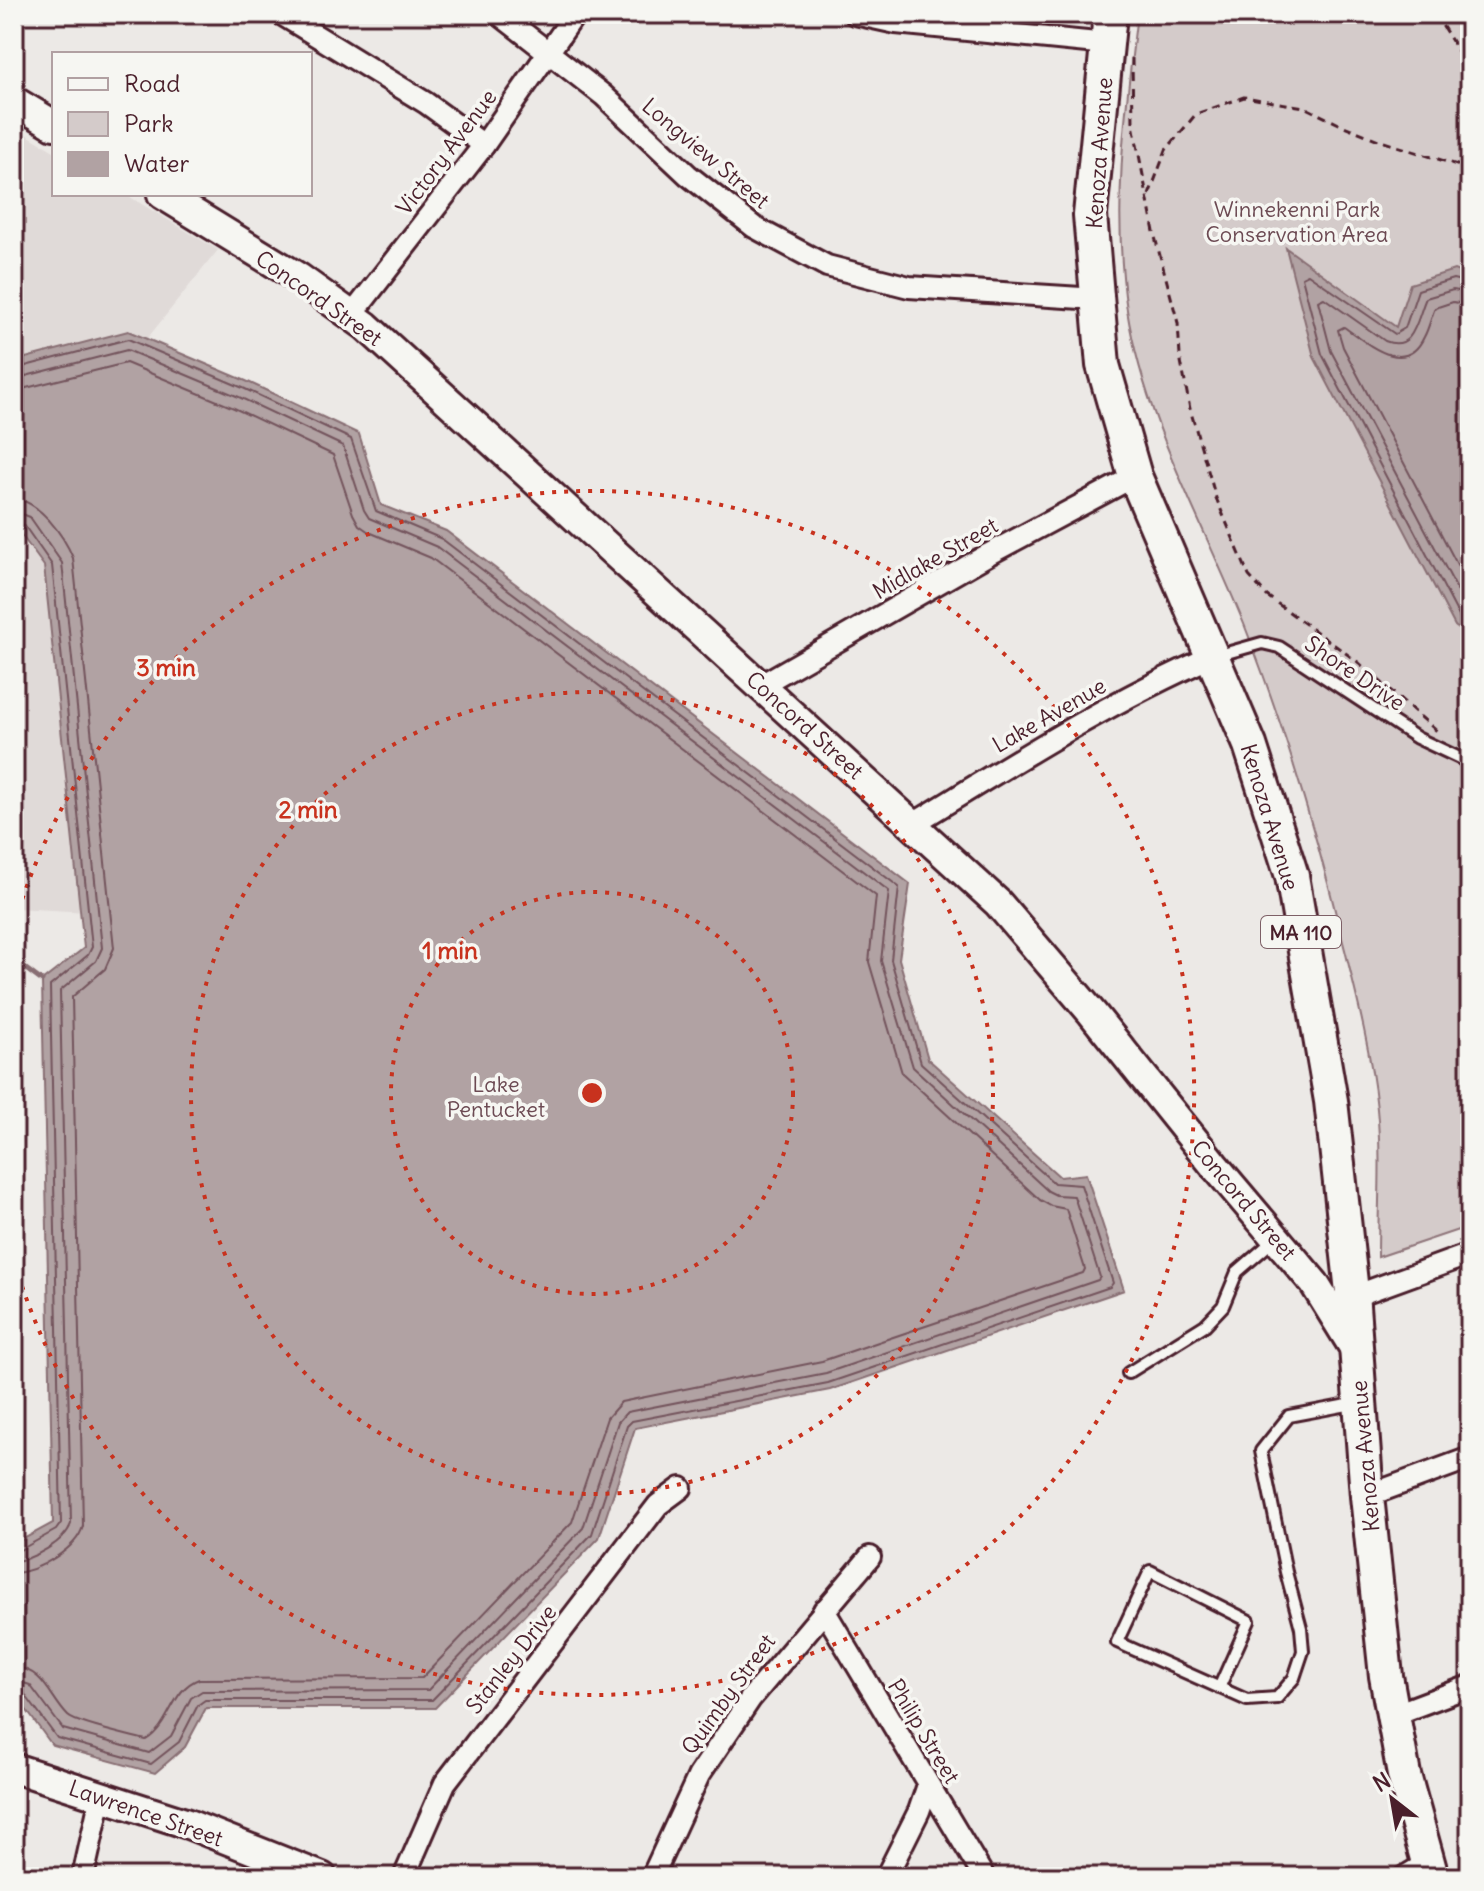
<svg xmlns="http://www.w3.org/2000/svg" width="1484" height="1891" font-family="Delius,sans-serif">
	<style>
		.built { fill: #e0dad8 }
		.green { fill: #d4cbca; stroke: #8f757a; stroke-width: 2 }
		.water { fill: #b1a2a3; stroke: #886e73; stroke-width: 2 }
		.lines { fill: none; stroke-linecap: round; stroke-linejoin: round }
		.shore { stroke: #73535b; stroke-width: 2 }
		.stream { stroke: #886e73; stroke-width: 5 }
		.lane-casing { stroke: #4a1f2b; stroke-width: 16 }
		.street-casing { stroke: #4a1f2b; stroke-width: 26 }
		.secondary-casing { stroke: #4a1f2b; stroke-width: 34 }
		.primary-casing { stroke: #4a1f2b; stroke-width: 38 }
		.path { stroke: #4a1f2b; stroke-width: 3; stroke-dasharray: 8 6; stroke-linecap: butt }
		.lane { stroke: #f6f6f2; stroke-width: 10 }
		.street { stroke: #f6f6f2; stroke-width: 20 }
		.secondary { stroke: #f6f6f2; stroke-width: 28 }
		.primary { stroke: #f6f6f2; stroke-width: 32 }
		.ring { fill: none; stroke: #c8321e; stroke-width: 4; stroke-dasharray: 4 8 }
		.labels { text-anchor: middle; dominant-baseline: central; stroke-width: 7; stroke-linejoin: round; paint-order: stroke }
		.shield { fill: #f6f6f2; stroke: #7e6067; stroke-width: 2 }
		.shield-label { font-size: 20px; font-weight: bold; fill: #4a1f2b }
		.street-label { font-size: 22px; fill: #4a1f2b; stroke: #f6f6f2 }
		.park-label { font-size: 22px; fill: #6c4a53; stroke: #f6f6f2 }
		.centre { fill: #c8321e; stroke: #f6f6f2; stroke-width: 4 }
		.ring-label { font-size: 24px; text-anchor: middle; font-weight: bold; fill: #c8321e; stroke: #f6f6f2; stroke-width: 7; stroke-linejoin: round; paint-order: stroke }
	</style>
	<rect width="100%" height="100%" fill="#ece9e6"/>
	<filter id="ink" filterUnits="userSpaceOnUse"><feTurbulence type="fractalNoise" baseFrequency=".0125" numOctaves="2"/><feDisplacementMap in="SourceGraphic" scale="16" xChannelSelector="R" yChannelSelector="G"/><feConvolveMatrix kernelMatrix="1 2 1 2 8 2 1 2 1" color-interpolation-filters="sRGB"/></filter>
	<g filter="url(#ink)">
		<g class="built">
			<path d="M14,127L54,151V194H125L218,250L138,350L14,388Z"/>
			<path d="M14,463L65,563L125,914L14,908Z"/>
		</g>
		<path class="green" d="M1137,14H1470V1226L1378,1257C1378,1209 1382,1157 1377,1109C1371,1051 1356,994 1342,938C1316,832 1284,726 1244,624C1202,520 1145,422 1127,310C1112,212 1125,111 1137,14Z"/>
		<g class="water">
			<path d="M1286,248L1396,327L1410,284L1454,270L1470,276V638L1455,626L1314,357Z"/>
			<path d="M128,331L246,381L359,434L381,505L446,531L910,884L899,959L928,1059L1060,1177L1086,1174L1124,1290L830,1390L635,1428L599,1538L435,1708H206L185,1747L155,1773L52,1745L14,1693V1544L53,1523L42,981L84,948L44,566L14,525V361Z"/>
		</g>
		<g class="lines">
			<g class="shore">
				<path d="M1470,283L1453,279L1418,290L1405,328L1395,334L1308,274L1302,277L1322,354L1461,620L1470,628"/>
				<path d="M1470,293L1453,290L1426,298C1417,317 1415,353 1385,341L1324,298L1318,301L1331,351L1470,614"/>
				<path d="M1470,305L1453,302L1435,308C1431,317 1429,328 1424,337C1405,378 1366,342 1344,327L1338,330L1343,347L1470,589"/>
				<path d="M14,369L128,339L243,388L351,439L376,511L442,539L899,887L891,960L921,1063L1054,1183L1081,1185L1113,1283L1110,1287L828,1383L632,1421L627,1426L592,1534L432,1700H205L198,1705L179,1742L151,1764L57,1738L23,1692L14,1690"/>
				<path d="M14,379L127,350L239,397L343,446L364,510L369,518L437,547L889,891L881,961L913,1067L1048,1191L1056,1195L1074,1196L1100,1277L1098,1280L826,1373L627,1412L618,1422L583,1528L428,1690L202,1691L191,1698L171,1736L149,1753L63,1729L30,1685L14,1680"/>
				<path d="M14,391L126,363L234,408L333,455L353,514L359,525L369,532L431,558L876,896L869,962L902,1073L1040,1200L1051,1206L1066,1209L1085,1269L1083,1273L822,1361L621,1402L607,1418L572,1522L422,1678L199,1679C171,1689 171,1725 146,1740C131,1736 76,1724 68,1716C50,1698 44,1669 14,1667"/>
				<path d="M14,499C39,500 64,536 73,558L114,948L105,969L72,997L83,1526C77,1549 37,1572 14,1573"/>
				<path d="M14,511L30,517L62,563L102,948L96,961L60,991L71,1524C65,1542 32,1560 14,1561"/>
				<path d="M14,521L24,525L52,565L92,947L88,955L50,986L61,1523L56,1530L20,1550L14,1551"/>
			</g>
			<path class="stream" d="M14,960L42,981"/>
			<defs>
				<g id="lane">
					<path d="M1216,656L1262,643L1279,647L1417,738L1470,763"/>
					<path d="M1128,1373L1205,1325L1223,1306L1237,1272L1274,1240"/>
					<path d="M1219,1688L1249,1621L1150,1571L1117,1642L1247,1700L1277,1698L1294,1678L1303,1651L1301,1628L1286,1572L1261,1451L1289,1416L1358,1403"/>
				</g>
				<g id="street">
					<path d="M281,14L426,103L484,145"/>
					<path d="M499,14L603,95L688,175L754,227L827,266L909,287L1097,299"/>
					<path d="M855,14L896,23L1107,44"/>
					<path d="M352,315L484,145L575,14"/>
					<path d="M761,685L989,554L1135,476"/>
					<path d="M913,824C1011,764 1108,702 1213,656"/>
					<path d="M1352,1297L1470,1254"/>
					<path d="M1367,1496L1470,1458"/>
					<path d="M824,1610L984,1877"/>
					<path d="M1393,1715L1470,1686"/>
					<path d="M83,1877L101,1796"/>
					<path d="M404,1877L445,1783L658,1505L681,1488"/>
					<path d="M652,1877L699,1775L751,1698L870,1557"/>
					<path d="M886,1877L919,1811L928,1785"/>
					<path d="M1404,1877L1427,1863"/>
				</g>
				<g id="secondary">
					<path d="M14,101L54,125"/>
					<path d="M162,194L299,278L366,326L998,903L1092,1013L1214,1165L1314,1283L1356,1351"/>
					<path d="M14,1768L188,1824L322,1877"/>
				</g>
				<path id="primary" d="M1110,14L1090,215L1103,365L1135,476L1250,745L1292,876L1331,1101L1352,1292L1367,1496L1386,1676L1404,1775L1432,1877"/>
			</defs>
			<use href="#lane" class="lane-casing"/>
			<use href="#street" class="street-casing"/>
			<use href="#secondary" class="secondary-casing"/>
			<use href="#primary" class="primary-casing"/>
			<g class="path">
				<path d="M1435,14L1470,70"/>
				<path d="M1132,58L1133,124L1155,237L1178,323L1180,356L1190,409L1216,498L1249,576L1267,596L1358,662L1438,732"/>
				<path d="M1149,195L1166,150L1196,114L1244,97L1304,107L1339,124L1381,141L1457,165L1470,176"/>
			</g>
			<use href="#lane" class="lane"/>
			<use href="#street" class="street"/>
			<use href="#secondary" class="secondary"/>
			<use href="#primary" class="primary"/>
		</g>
	</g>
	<g class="ring">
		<circle cx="592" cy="1093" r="201"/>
		<circle cx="592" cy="1093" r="401"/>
		<path d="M15 922A602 602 0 1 1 15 1264"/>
	</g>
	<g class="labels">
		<rect class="shield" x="1261" y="916" width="80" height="32" rx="6"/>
		<g class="shield-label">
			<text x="1301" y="932">MA 110</text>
		</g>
		<g class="street-label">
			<text transform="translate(446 152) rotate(-53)">Victory Avenue</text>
			<text transform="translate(706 153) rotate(40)">Longview Street</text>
			<text transform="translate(1099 153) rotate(-86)">Kenoza Avenue</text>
			<text transform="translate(319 298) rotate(35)">Concord Street</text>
			<text transform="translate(935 558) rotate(-30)">Midlake Street</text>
			<text transform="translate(1355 673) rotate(34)">Shore Drive</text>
			<text transform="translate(1049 715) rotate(-30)">Lake Avenue</text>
			<text transform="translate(805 725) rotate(42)">Concord Street</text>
			<text transform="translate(1270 817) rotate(73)">Kenoza Avenue</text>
			<text transform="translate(1244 1200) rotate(50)">Concord Street</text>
			<text transform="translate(1365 1456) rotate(-95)">Kenoza Avenue</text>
			<text transform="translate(511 1659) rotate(-52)">Stanley Drive</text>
			<text transform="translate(728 1694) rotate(-54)">Quimby Street</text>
			<text transform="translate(924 1731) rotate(59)">Philip Street</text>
			<text transform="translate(146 1813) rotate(19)">Lawrence Street</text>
		</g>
		<g class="park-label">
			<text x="1297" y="209">Winnekenni Park<tspan x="1297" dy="25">Conservation Area</tspan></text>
			<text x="496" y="1084">Lake<tspan x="496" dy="25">Pentucket</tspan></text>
		</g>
	</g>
	<circle cx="592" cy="1093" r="12" class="centre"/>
	<g class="ring-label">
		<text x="166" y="676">3 min</text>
		<text x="308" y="818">2 min</text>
		<text x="450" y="959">1 min</text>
	</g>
	<rect width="1484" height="1891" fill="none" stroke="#f6f6f2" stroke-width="48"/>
	<rect x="24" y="24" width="1436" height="1843" fill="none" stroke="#4a1f2b" stroke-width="3" filter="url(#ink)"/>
	<rect x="52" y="52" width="260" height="144" fill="#f6f6f2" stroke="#b1a0a2" stroke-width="2"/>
	<rect x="68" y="78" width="40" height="12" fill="#f6f6f2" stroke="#b1a0a2" stroke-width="2"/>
	<text x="124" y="92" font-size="24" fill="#4a1f2b">Road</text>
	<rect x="68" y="112" width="40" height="24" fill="#d4cbca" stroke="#b1a0a2" stroke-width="2"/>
	<text x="124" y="132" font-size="24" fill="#4a1f2b">Park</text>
	<rect x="68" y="152" width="40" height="24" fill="#b1a2a3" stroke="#b1a0a2" stroke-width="2"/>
	<text x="124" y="172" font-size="24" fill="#4a1f2b">Water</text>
	<g transform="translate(1392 1799) rotate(329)" stroke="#f6f6f2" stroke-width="6" paint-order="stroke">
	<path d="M0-6L14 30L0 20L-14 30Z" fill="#4a1f2b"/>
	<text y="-12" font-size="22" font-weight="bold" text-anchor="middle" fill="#4a1f2b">N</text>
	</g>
</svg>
